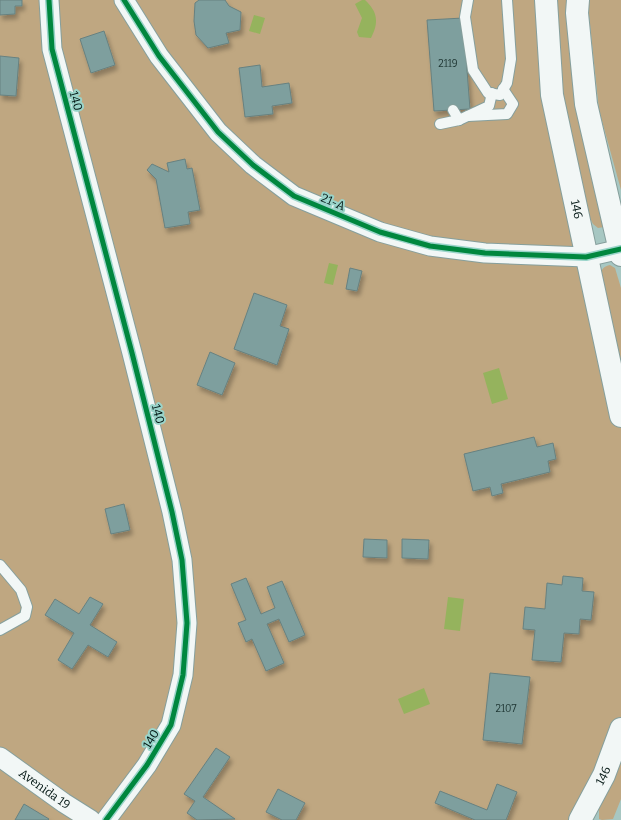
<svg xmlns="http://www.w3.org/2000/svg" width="621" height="820" font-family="Bitter,serif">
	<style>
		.green { fill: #bfa781 }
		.water { fill: #95b35d }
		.building { fill: #7e9f9e; stroke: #678180; filter: url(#shadow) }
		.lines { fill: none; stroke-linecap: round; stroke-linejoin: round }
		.lane-casing { stroke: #869f9c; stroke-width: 12 }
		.street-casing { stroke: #869f9c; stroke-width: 21 }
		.secondary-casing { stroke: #869f9c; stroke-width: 24 }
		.lane { stroke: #f2f7f6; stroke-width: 10 }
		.street { stroke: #f2f7f6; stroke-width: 19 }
		.secondary { stroke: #f2f7f6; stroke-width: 22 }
		.cycleway-casing { stroke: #9ad4ca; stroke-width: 8 }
		.cycleway { stroke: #00873e; stroke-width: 5 }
		.labels { text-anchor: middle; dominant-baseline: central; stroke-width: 4; stroke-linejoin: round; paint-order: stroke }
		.number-label { font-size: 10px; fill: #203835 }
		.street-label { font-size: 12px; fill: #001512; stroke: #9ad4ca }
	</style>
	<defs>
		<filter id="shadow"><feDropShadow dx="2.5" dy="4.5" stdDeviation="2" flood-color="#0004"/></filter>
	</defs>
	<rect width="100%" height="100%" fill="#a7c7c2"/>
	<g class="green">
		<path d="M0,0H546L621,416V729L580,820H0Z"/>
		<path d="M557,0H569L604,227L598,228L593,224L587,212L568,128L562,83Z"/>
		<path d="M589,0H621V190L599,110L589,15Z"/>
		<path d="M610,265L615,268L621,288V364L600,274C602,269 604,266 610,265Z"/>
		<path d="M621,757V799L613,819L602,820L599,819V808Z"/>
	</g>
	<g class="water">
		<path d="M362,0H365C378,12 379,23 371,38L359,37L357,32L362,18L355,4Z"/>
		<path d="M254,15L265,18L260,34L249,31Z"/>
		<path d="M329,263L338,265L333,285L324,283Z"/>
		<path d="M499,368L508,399L492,404L483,373Z"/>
		<path d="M448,597L464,599L460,631L444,629Z"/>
		<path d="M424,688L430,704L404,714L398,699Z"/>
	</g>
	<g class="building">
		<path d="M0,0H22V6H15V14L0,15Z"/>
		<path d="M199,0H225L229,6L241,12L240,30L226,33L229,43L208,48L196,35L194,21L195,3Z"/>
		<path d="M463,18L470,109L434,111L427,20Z"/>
		<path d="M104,31L115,65L91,73L80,39Z"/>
		<path d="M0,56L19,58L16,96L0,95Z"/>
		<path d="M260,65L262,87L289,83L292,103L272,106L273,114L245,117L239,68Z"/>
		<path d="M185,159L187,169L192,168L200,210L188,212L190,224L165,228L156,179L147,170L152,164L169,172L167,163Z"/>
		<path d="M350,268L362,271L357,291L346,289Z"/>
		<path d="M254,293L287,305L280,326L289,329L277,365L234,349Z"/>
		<path d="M210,352L235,363L222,395L197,385Z"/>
		<path d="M534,437L537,447L553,443L556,459L548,461L550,472L501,484L503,493L492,496L490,487L473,491L464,454Z"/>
		<path d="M124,504L130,530L111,534L105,509Z"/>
		<path d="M364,539L387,540V558L363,557Z"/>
		<path d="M402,539L429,540L428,559L402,558Z"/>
		<path d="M563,576L583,578L582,591L594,592L591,620L580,619L579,634L564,633L561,662L532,660L535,630L523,629L525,607L545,609L547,583L562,585Z"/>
		<path d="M246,578L261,614L275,608L267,587L282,581L305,635L289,642L279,619L267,624L284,663L266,671L252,639L246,642L238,623L246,620L231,584Z"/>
		<path d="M90,597L103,604L90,625L117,642L108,657L88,645L72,669L58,660L74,633L45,615L55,599L79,614Z"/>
		<path d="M490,673L530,677L522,744L483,740Z"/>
		<path d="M216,748L230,757L203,797L235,819L197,820L187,813L195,801L184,794Z"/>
		<path d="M497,784L517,792L506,820H475L435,803L440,791L487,810Z"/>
		<path d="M278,789L305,803L296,820H282L266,812Z"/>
		<path d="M24,804L49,819L48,820H15Z"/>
	</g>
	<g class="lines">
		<defs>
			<g id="lane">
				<path d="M468,0L465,17L473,70L488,93L500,95L507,83L511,59L507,0"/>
				<path d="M453,110L459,120L489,106L492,93"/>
				<path d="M468,116L507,114L513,104L503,89"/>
				<path d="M440,124L459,120"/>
				<path d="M0,565L21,590L27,607L25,616L0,630"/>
			</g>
			<g id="street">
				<path d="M49,0L52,49L132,353L172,512L182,560L187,623L183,675L171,725L147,765L106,820"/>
				<path d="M124,0L159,56L218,132L253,165L294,196L380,232L430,246L485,253L586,257L621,249"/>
				<path id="s1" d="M0,757L64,803L91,820"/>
			</g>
			<g id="secondary">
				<path id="s2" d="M546,0L552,95L621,416"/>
				<path d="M578,0L577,13L586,104L621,255"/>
				<path id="s3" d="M580,820L604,775L621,729"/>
			</g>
		</defs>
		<use href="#lane" class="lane-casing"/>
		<use href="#street" class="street-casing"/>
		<use href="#secondary" class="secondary-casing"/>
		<use href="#lane" class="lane"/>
		<use href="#street" class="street"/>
		<use href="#secondary" class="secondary"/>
		<defs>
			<g id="cycleway">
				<path d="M49,0L52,49L132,353L172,512L182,560L187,623L183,675L171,725L147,765L106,820"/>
				<path d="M124,0L159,56L218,132L253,165L294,196L380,232L430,246L485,253L586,257L621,249"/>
			</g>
		</defs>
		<use href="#cycleway" class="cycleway-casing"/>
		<use href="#cycleway" class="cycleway"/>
	</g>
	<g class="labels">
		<g class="number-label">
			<text x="448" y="64">2119</text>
			<text x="506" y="709">2107</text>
		</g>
		<g class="street-label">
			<text transform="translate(76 101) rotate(75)">140</text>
			<text transform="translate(333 202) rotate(23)">21-A</text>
			<text stroke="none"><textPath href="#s2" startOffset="212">146</textPath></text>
			<text transform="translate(158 414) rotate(76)">140</text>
			<text transform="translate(151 739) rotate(-59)">140</text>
			<text stroke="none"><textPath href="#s3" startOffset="50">146</textPath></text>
			<text stroke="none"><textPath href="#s1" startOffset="55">Avenida 19</textPath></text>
		</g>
	</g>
</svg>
